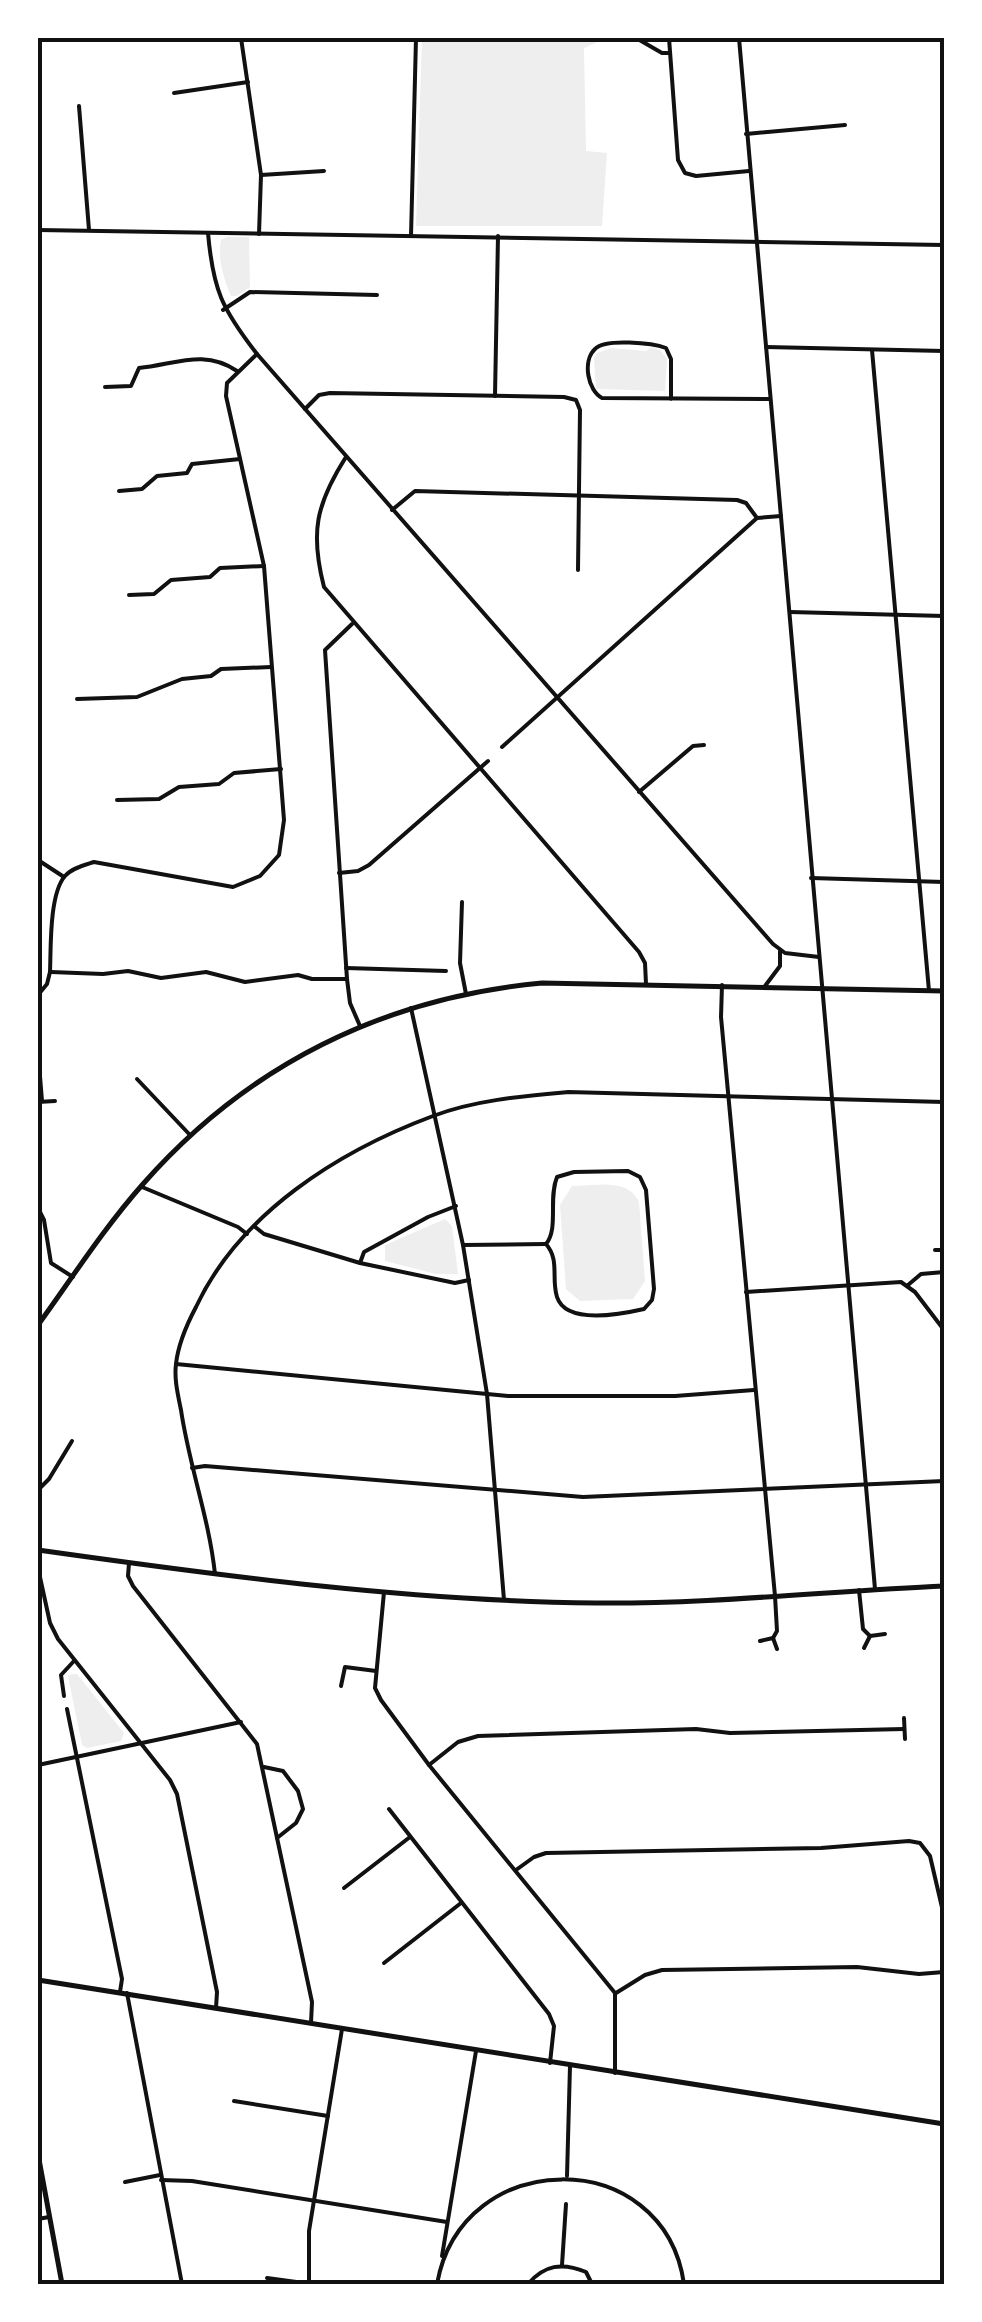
<svg xmlns="http://www.w3.org/2000/svg" width="982" height="2322" font-family="Rubik,sans-serif">
	<style>
		.green { fill: #eee }
		.lines { fill: none; stroke-linecap: round; stroke-linejoin: round }
		.minor { stroke: #111; stroke-width: 4 }
		.tertiary { stroke: #111; stroke-width: 5 }
		.neatline { fill: none; stroke: #111; stroke-width: 4 }
	</style>
	<rect width="100%" height="100%" fill="#fff"/>
	<g class="green">
		<path d="M422,38H600V41L584,48L586,151L607,153L602,226H416Z"/>
		<path d="M227,237H249L250,287L237,296H231C224,280 217,258 221,240Z"/>
		<path d="M652,347L660,350L667,359L665,391L596,389L594,358L597,353L611,348L646,351Z"/>
		<path d="M572,1186C595,1186 628,1177 639,1202L645,1281L633,1299L580,1301L566,1289L560,1205Z"/>
		<path d="M445,1219L452,1226L458,1274H436L385,1261V1245Z"/>
		<path d="M72,1674H77L124,1733L121,1741L87,1748L82,1745L68,1676Z"/>
	</g>
	<g class="lines">
		<g class="minor">
			<path d="M241,38L261,175L259,234"/>
			<path d="M636,38L662,53H670"/>
			<path d="M669,38L678,160L685,173L696,176L749,171"/>
			<path d="M739,38L875,1589"/>
			<path d="M174,93L248,82"/>
			<path d="M79,106L89,230"/>
			<path d="M746,134L845,125"/>
			<path d="M261,175L324,171"/>
			<path d="M38,230L944,245"/>
			<path d="M208,233C213,290 222,309 257,354L773,944L785,953L819,957"/>
			<path d="M411,236L416,38"/>
			<path d="M223,310L250,292L377,295"/>
			<path d="M766,347L944,351"/>
			<path d="M872,350L929,991"/>
			<path d="M105,387L131,386L139,368C174,365 204,348 237,371"/>
			<path d="M495,396L498,236"/>
			<path d="M671,399V359L666,348C653,343 605,338 595,349C582,361 588,391 602,398L770,399"/>
			<path d="M305,409L319,395L330,393L564,397L576,400L580,410L578,570"/>
			<path d="M346,457C316,504 310,533 324,587L639,952L645,963L646,984"/>
			<path d="M119,491L142,489L157,476L187,473L192,464L240,459"/>
			<path d="M392,510L415,491L737,500L746,503L757,518"/>
			<path d="M129,595L154,594L171,580L210,577L220,568L264,566"/>
			<path d="M790,612L944,616"/>
			<path d="M352,624L325,650L347,979L350,1003L360,1026"/>
			<path d="M77,699L137,697L182,679L211,676L221,669L271,667"/>
			<path d="M502,747L757,518L781,516"/>
			<path d="M639,792L693,746L704,745"/>
			<path d="M117,800L159,799L179,787L219,784L234,773L281,769"/>
			<path d="M38,860L64,877"/>
			<path d="M339,873L358,871L369,865L488,761"/>
			<path d="M811,878L944,882"/>
			<path d="M462,902L460,963L466,994"/>
			<path d="M346,968L446,971"/>
			<path d="M51,972L103,974L128,971L161,978L206,972L245,982L298,975L312,979H347"/>
			<path d="M722,985L721,1017L775,1596L777,1631L773,1638"/>
			<path d="M765,986L780,966V951"/>
			<path d="M38,995L47,984L50,972C51,949 49,894 65,876C72,868 85,865 94,862L233,887L260,876L279,855L284,820L264,566L226,396L227,383L257,354"/>
			<path d="M411,1008L463,1245L487,1394L504,1600"/>
			<path d="M38,1052L42,1101"/>
			<path d="M137,1079L190,1135"/>
			<path d="M38,1102L55,1101"/>
			<path d="M628,1171L640,1177L646,1190L654,1289L652,1300L644,1309C622,1314 566,1325 557,1297C551,1278 560,1260 546,1244C559,1228 548,1199 557,1177L574,1172Z"/>
			<path d="M142,1187L238,1227L247,1234"/>
			<path d="M38,1208L44,1220L51,1263L73,1277"/>
			<path d="M254,1226L264,1234L360,1263L455,1283L469,1280"/>
			<path d="M463,1245L546,1244"/>
			<path d="M935,1250H944"/>
			<path d="M360,1263L364,1252L428,1217L456,1206"/>
			<path d="M908,1285L921,1274L944,1272"/>
			<path d="M746,1292L901,1282L915,1292L944,1330"/>
			<path d="M176,1364L508,1396H675L754,1390"/>
			<path d="M192,1468L205,1466L583,1497L944,1481"/>
			<path d="M38,1490L49,1479L72,1441"/>
			<path d="M129,1563L128,1576L133,1586L257,1744L312,2002L311,2023"/>
			<path d="M38,1568L50,1623L58,1639L170,1780L177,1794L217,1992L216,2008"/>
			<path d="M215,1574C209,1518 189,1465 181,1410C178,1395 174,1379 176,1364C178,1345 187,1324 196,1307C240,1213 339,1151 433,1116C475,1100 524,1096 568,1092L944,1102"/>
			<path d="M859,1590L863,1629L870,1636"/>
			<path d="M384,1592L375,1688L381,1700L429,1765L615,1993V2073"/>
			<path d="M760,1641L773,1638L777,1649"/>
			<path d="M864,1648L870,1636L885,1634"/>
			<path d="M341,1686L345,1667L376,1671"/>
			<path d="M64,1696L61,1675L74,1661"/>
			<path d="M67,1709L122,1979L120,1992"/>
			<path d="M904,1718L905,1739"/>
			<path d="M38,1765L241,1722"/>
			<path d="M429,1765L458,1742L478,1736L696,1729L730,1733L904,1729"/>
			<path d="M264,1767L283,1771L298,1791L303,1809L296,1823L277,1838"/>
			<path d="M389,1809L549,2014L554,2026L550,2063"/>
			<path d="M516,1870L534,1857L546,1853L821,1848L909,1841L920,1843L930,1856L944,1916"/>
			<path d="M344,1888L410,1837"/>
			<path d="M384,1963L461,1903"/>
			<path d="M127,1993L182,2284"/>
			<path d="M616,1993L645,1975L662,1970L857,1967L919,1974L944,1972"/>
			<path d="M234,2101L328,2116"/>
			<path d="M567,2176L570,2066"/>
			<path d="M161,2180L192,2181L447,2222"/>
			<path d="M125,2182L160,2175"/>
			<path d="M38,2219L49,2217"/>
			<path d="M442,2256L476,2051"/>
			<path d="M562,2265L566,2204"/>
			<path d="M267,2278L311,2284"/>
			<path d="M309,2284V2231L342,2029"/>
			<path d="M437,2284C462,2145 664,2144 684,2284"/>
			<path d="M528,2284C544,2265 562,2262 586,2272L592,2284"/>
		</g>
		<g class="tertiary">
			<path d="M38,1325C72,1278 104,1228 143,1184C248,1065 383,998 542,983L944,991"/>
			<path d="M38,1550C222,1576 409,1601 596,1603C712,1604 829,1591 944,1586"/>
			<path d="M38,1980L944,2124"/>
			<path d="M38,2154L62,2284"/>
		</g>
	</g>
	<rect width="982" height="2322" fill="none" stroke="#ffffff" stroke-width="80"/>
	<rect x="40" y="40" width="902" height="2242" class="neatline"/>
</svg>
